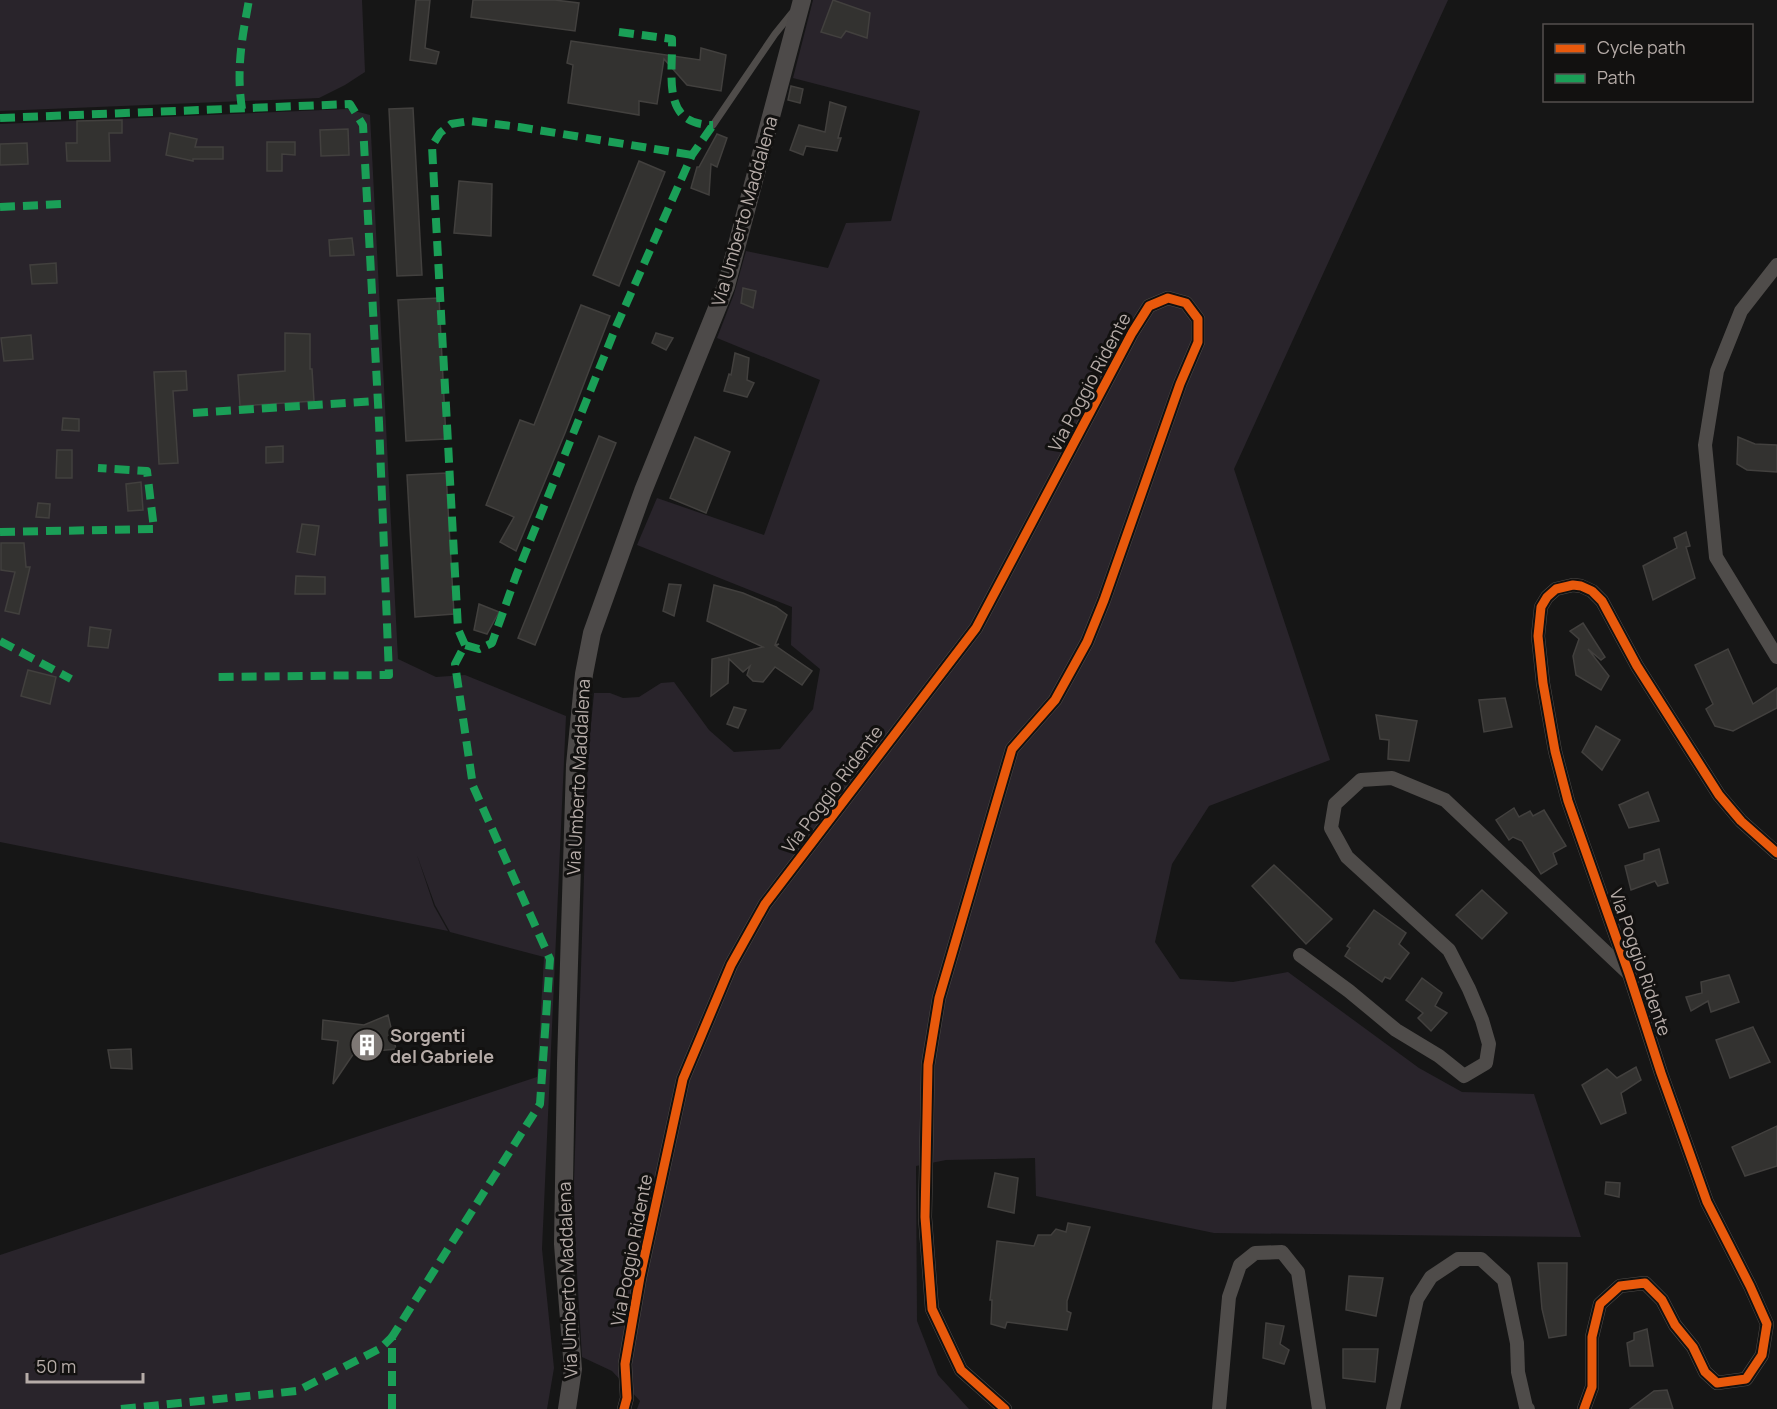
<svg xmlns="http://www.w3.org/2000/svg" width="1777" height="1409" font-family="Manrope,sans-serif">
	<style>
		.grass { fill: #29242b }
		.building { fill: #333230; stroke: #42403e; stroke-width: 1.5 }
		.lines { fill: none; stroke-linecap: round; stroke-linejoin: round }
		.lane { stroke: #4f4c4a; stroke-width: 7 }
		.street { stroke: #4f4c4a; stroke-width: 14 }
		.secondary { stroke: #4d4a49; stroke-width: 18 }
		.quiet { stroke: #1a9f57; stroke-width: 8; stroke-dasharray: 15 8; stroke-linecap: butt }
		.cycleway-casing { stroke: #121110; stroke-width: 13 }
		.cycleway { stroke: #e8590c; stroke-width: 9 }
		.labels { text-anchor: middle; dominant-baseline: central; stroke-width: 6; stroke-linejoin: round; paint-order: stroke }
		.street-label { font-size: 18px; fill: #b6aca8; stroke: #121110 }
		.poi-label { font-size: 18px; font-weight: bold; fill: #b6aca8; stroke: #121110; text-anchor: start }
	</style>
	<rect width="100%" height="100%" fill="#161616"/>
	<g class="grass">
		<path d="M0,0H362L365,72L345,85L319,98L0,111Z"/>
		<path d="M813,0H1448L1234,469L1330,760L1209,806L1172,864L1155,942L1180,979L1233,982L1288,972L1419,1068L1462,1092L1534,1094L1581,1237L1214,1233L1036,1196L1035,1158L946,1160L916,1166L917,1321L938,1375L969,1409H637L640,1401L612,1371L582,1357L575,1239L574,1182L588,755L594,693H610L623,698L639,697L661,683L674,682L709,730L734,752L780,749L813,709L820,669L791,645L792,607L637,545L657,498L764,535L820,380L717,338L734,294L746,251L828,268L846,223L891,221L920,111L793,78Z"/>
		<path d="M347,109L370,115L398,659L436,677L465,675L566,716L542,1249L554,1368L547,1409H0V1255L537,1077L544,957L450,932L435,905L417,855L434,906L448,931L0,842V124Z"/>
	</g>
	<g class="building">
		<path d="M416,0H430L425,48L439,52L436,64L410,60Z"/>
		<path d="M473,0H555L579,3L575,31L471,17Z"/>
		<path d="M833,0L870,13L867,38L846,31L841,38L821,32Z"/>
		<path d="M571,41L700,60L701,48L726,55L721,91L687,85L664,59L657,104L639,101V115L568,103L573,65L567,63Z"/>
		<path d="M791,86L803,89L800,103L788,100Z"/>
		<path d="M830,102L846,107L838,138H841L837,151L806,146L803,155L790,150L799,125L825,132Z"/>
		<path d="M413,108L422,275L397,276L389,109Z"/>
		<path d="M122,120V133H109L110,161H67L66,143H77V121Z"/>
		<path d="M348,129L349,155L321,156L320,130Z"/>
		<path d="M170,133L197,139L195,147H223V159H193V161L166,155Z"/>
		<path d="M717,134L727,138L717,167L711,164L709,195L691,188L697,167H699Z"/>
		<path d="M267,142H295V155L282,154V171H267Z"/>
		<path d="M27,143L28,164L0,165V144Z"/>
		<path d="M639,161L665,172L619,286L593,275Z"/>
		<path d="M459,181L492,184L491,236L454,233Z"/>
		<path d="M352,238L354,255L330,256L329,240Z"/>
		<path d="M56,263L57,283L32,284L30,265Z"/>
		<path d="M743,288L756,291L753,308L741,303Z"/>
		<path d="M439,298L446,439L406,441L398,300Z"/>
		<path d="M581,305L610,316L565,433L516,551L500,542L514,517L486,505L520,420L534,425Z"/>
		<path d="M285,333L310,334V369H312L314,401L240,406L238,375L285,371Z"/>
		<path d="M656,333L673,338L666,350L652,343Z"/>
		<path d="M31,335L33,359L4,361L1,338Z"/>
		<path d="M735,353L749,358L747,380L754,383L747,397L724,391L729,374L731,375Z"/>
		<path d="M186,371L187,390L173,391L178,463L159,464L154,372Z"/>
		<path d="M63,418L79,419V431L62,430Z"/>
		<path d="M599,436L616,443L535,645L518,638Z"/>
		<path d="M695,437L730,452L706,513L670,498Z"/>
		<path d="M1738,437L1755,444L1777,445V472L1747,470L1737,464Z"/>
		<path d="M283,446V462L266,463V447Z"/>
		<path d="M57,450H72V478H56Z"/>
		<path d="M446,473L454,614L415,617L407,475Z"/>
		<path d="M141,482L143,510L128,511L126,484Z"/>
		<path d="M38,503L50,504L49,518L36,517Z"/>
		<path d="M302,524L319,526L315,555L297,552Z"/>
		<path d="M1686,532L1690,546L1686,547L1695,578L1653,600L1643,566L1677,548L1674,538Z"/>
		<path d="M1,543H24L26,567H30L19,614L5,611L15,572L1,570Z"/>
		<path d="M296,576L325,577V594H295Z"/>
		<path d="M669,584L681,585L674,616L663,611Z"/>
		<path d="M714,585L743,593L776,607L787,615L775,645L779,644L776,646L812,671L802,685L775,667L763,682L753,681L747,675L750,666L743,672L729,659L728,683L711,696L712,659L763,647L707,621Z"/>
		<path d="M479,604L499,612L487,634L474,630Z"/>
		<path d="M1583,623L1605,657L1601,660L1588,649L1609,676L1601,690L1576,675L1573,656L1579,639L1570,631Z"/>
		<path d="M90,627L111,630L108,648L88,646Z"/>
		<path d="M1728,649L1753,704L1777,688V708L1733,731L1715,726L1706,709L1713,704L1695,665Z"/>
		<path d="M28,670L56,677L50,704L21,696Z"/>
		<path d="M1505,698L1512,727L1484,732L1479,700Z"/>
		<path d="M734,707L746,710L738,728L727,724Z"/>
		<path d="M1376,715L1417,721L1409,761L1388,759L1389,740L1380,739Z"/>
		<path d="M1596,726L1620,740L1602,770L1582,752Z"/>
		<path d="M1648,792L1659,821L1629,828L1619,805Z"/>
		<path d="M1514,808L1519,817L1530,811L1533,816L1544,810L1566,846L1553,853L1557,864L1541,874L1522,841L1513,837L1509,840L1496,820Z"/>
		<path d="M1659,849L1668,883L1658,886L1655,881L1631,890L1625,866L1644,860V854Z"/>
		<path d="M1274,865L1332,919L1306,944L1252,886Z"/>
		<path d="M1482,890L1507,913L1482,939L1456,915Z"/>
		<path d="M1374,910L1406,933L1399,944L1409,953L1390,979L1385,977L1382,982L1345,956L1350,948L1347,946Z"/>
		<path d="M1729,975L1739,1002L1711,1012L1708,1001L1691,1011L1686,997L1702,993L1701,982Z"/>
		<path d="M1422,978L1442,993L1435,1006L1447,1013L1431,1031L1418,1018L1423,1013L1406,1000Z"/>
		<path d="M388,1015L396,1049L354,1053L333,1084L338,1041L322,1039L323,1020L364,1025Z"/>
		<path d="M1753,1027L1770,1062L1730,1078L1716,1040Z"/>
		<path d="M131,1049L132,1069L111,1068L108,1050Z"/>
		<path d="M1636,1067L1641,1080L1621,1093L1626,1113L1601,1124L1582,1085L1607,1069L1617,1078Z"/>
		<path d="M1777,1126V1166L1745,1176L1732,1147Z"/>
		<path d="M995,1173L1018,1178L1014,1213L988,1207Z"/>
		<path d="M1606,1182L1620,1183L1619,1197L1605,1194Z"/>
		<path d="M1068,1223L1090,1227L1067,1301V1311L1071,1313L1067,1330L1007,1322L1005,1328L991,1324L992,1300H990L997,1241L1034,1246L1038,1235H1051L1056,1229L1066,1232Z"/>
		<path d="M1538,1263H1567L1566,1335L1549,1338L1542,1309Z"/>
		<path d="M1349,1276L1383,1278L1376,1316L1346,1310Z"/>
		<path d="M1266,1323L1284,1326L1280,1344L1289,1350L1284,1364L1263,1358Z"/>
		<path d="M1647,1329L1653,1366H1630L1627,1343L1634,1340V1333Z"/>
		<path d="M1343,1349H1378L1375,1382L1343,1378Z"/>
		<path d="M1667,1390L1673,1409H1630L1654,1391Z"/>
	</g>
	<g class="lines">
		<path class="lane" d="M713,125L775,34L792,13"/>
		<g class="street">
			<path d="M1777,265L1741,311L1717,371L1705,445L1716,557L1777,657"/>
			<path d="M1300,955L1349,991L1396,1030L1439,1056L1464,1076L1486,1063L1489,1044L1482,1020L1469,989L1449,950L1347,857L1331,828L1335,804L1361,780L1392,778L1445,800L1628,973"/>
			<path d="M624,1409L627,1398L625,1364L640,1277L683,1079L731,965L765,904L976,628L1132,333L1149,306L1168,298L1186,303L1198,319V342L1180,384L1104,600L1087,642L1055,700L1012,749L939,998L928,1065L925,1217L932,1309L961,1370L1005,1409"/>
			<path d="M1219,1409L1229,1297L1240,1265L1255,1253L1282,1252L1298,1272L1319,1409"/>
			<path d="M1393,1409L1417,1299L1431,1277L1458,1259H1481L1504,1280L1517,1343L1518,1372L1526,1407L1528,1409"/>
			<path d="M1584,1409L1592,1387V1337L1600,1304L1620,1286L1645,1283L1662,1300L1675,1325L1693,1347L1705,1372L1717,1383L1746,1379L1762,1355L1767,1324L1750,1286L1707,1202L1661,1073L1629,974L1568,801L1555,751L1543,683L1538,636L1541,607L1547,597L1556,589L1573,585L1581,586L1592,591L1602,601L1637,666L1719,795L1741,821L1777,853"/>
		</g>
		<path class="secondary" d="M567,1409L573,1369L563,1244L566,1063L575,765L584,674L592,633L643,491L726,286L802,0"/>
		<g class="quiet">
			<path d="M619,32L672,39C673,77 661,125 713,125"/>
			<path d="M242,109C236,69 242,38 249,0"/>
			<path d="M0,118L350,104L363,125L379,422L389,675L211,677"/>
			<path d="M0,207L63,204"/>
			<path d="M193,413L378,401"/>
			<path d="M0,532L154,529L147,471L98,468"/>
			<path d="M0,641L71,679"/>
			<path d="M465,645L458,629L432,146L440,133L451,124L470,121L519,127L692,155"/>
			<path d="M121,1409L297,1391L381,1348L392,1337"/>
			<path d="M392,1409V1337L540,1104L550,959L473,786L455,664L465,645L479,649L492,643L516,576L616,327L692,155L713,125"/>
		</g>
		<defs>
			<g id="cycleway">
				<path d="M624,1409L627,1398L625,1364L640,1277L683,1079L731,965L765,904L976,628L1132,333L1149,306L1168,298L1186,303L1198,319V342L1180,384L1104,600L1087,642L1055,700L1012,749L939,998L928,1065L925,1217L932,1309L961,1370L1005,1409"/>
				<path d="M1584,1409L1592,1387V1337L1600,1304L1620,1286L1645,1283L1662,1300L1675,1325L1693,1347L1705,1372L1717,1383L1746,1379L1762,1355L1767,1324L1750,1286L1707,1202L1661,1073L1629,974L1568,801L1555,751L1543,683L1538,636L1541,607L1547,597L1556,589L1573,585L1581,586L1592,591L1602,601L1637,666L1719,795L1741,821L1777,853"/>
			</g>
		</defs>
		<use href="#cycleway" class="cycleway-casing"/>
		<use href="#cycleway" class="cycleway"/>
	</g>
	<defs>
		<symbol id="building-disc" viewBox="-11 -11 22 22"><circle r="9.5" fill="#7e7875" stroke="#121110"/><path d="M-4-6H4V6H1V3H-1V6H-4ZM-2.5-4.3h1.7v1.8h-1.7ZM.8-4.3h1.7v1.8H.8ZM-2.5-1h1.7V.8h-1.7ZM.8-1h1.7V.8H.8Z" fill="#fff"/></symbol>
	</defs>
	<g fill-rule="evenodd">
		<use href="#building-disc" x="348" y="1026" width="38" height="38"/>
	</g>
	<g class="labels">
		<g class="street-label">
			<text transform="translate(744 211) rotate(-74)">Via Umberto Maddalena</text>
			<text transform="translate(1089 382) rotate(-62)">Via Poggio Ridente</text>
			<text transform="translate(578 777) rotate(-87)">Via Umberto Maddalena</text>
			<text transform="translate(832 789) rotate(-53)">Via Poggio Ridente</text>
			<text transform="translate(1641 962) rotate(71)">Via Poggio Ridente</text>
			<text transform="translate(631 1250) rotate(-79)">Via Poggio Ridente</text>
			<text transform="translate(567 1280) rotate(-92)">Via Umberto Maddalena</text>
		</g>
		<g class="poi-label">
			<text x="390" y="1035">Sorgenti<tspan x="390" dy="21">del Gabriele</tspan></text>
		</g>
	</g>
	<rect x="1543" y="24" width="210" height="78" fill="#121110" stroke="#544f4d" stroke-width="1.5"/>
	<rect x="1555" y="44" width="30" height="9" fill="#e8590c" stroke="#544f4d" stroke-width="1.5"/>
	<text x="1597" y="54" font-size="18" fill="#b6aca8">Cycle path</text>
	<rect x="1555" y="74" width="30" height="9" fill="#1a9f57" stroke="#544f4d" stroke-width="1.5"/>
	<text x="1597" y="84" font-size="18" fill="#b6aca8">Path</text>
	<path d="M27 1373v9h116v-9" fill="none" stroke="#b6aca8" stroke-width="3"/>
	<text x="36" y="1373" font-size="18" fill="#b6aca8" stroke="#121110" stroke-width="4.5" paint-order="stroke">50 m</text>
</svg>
